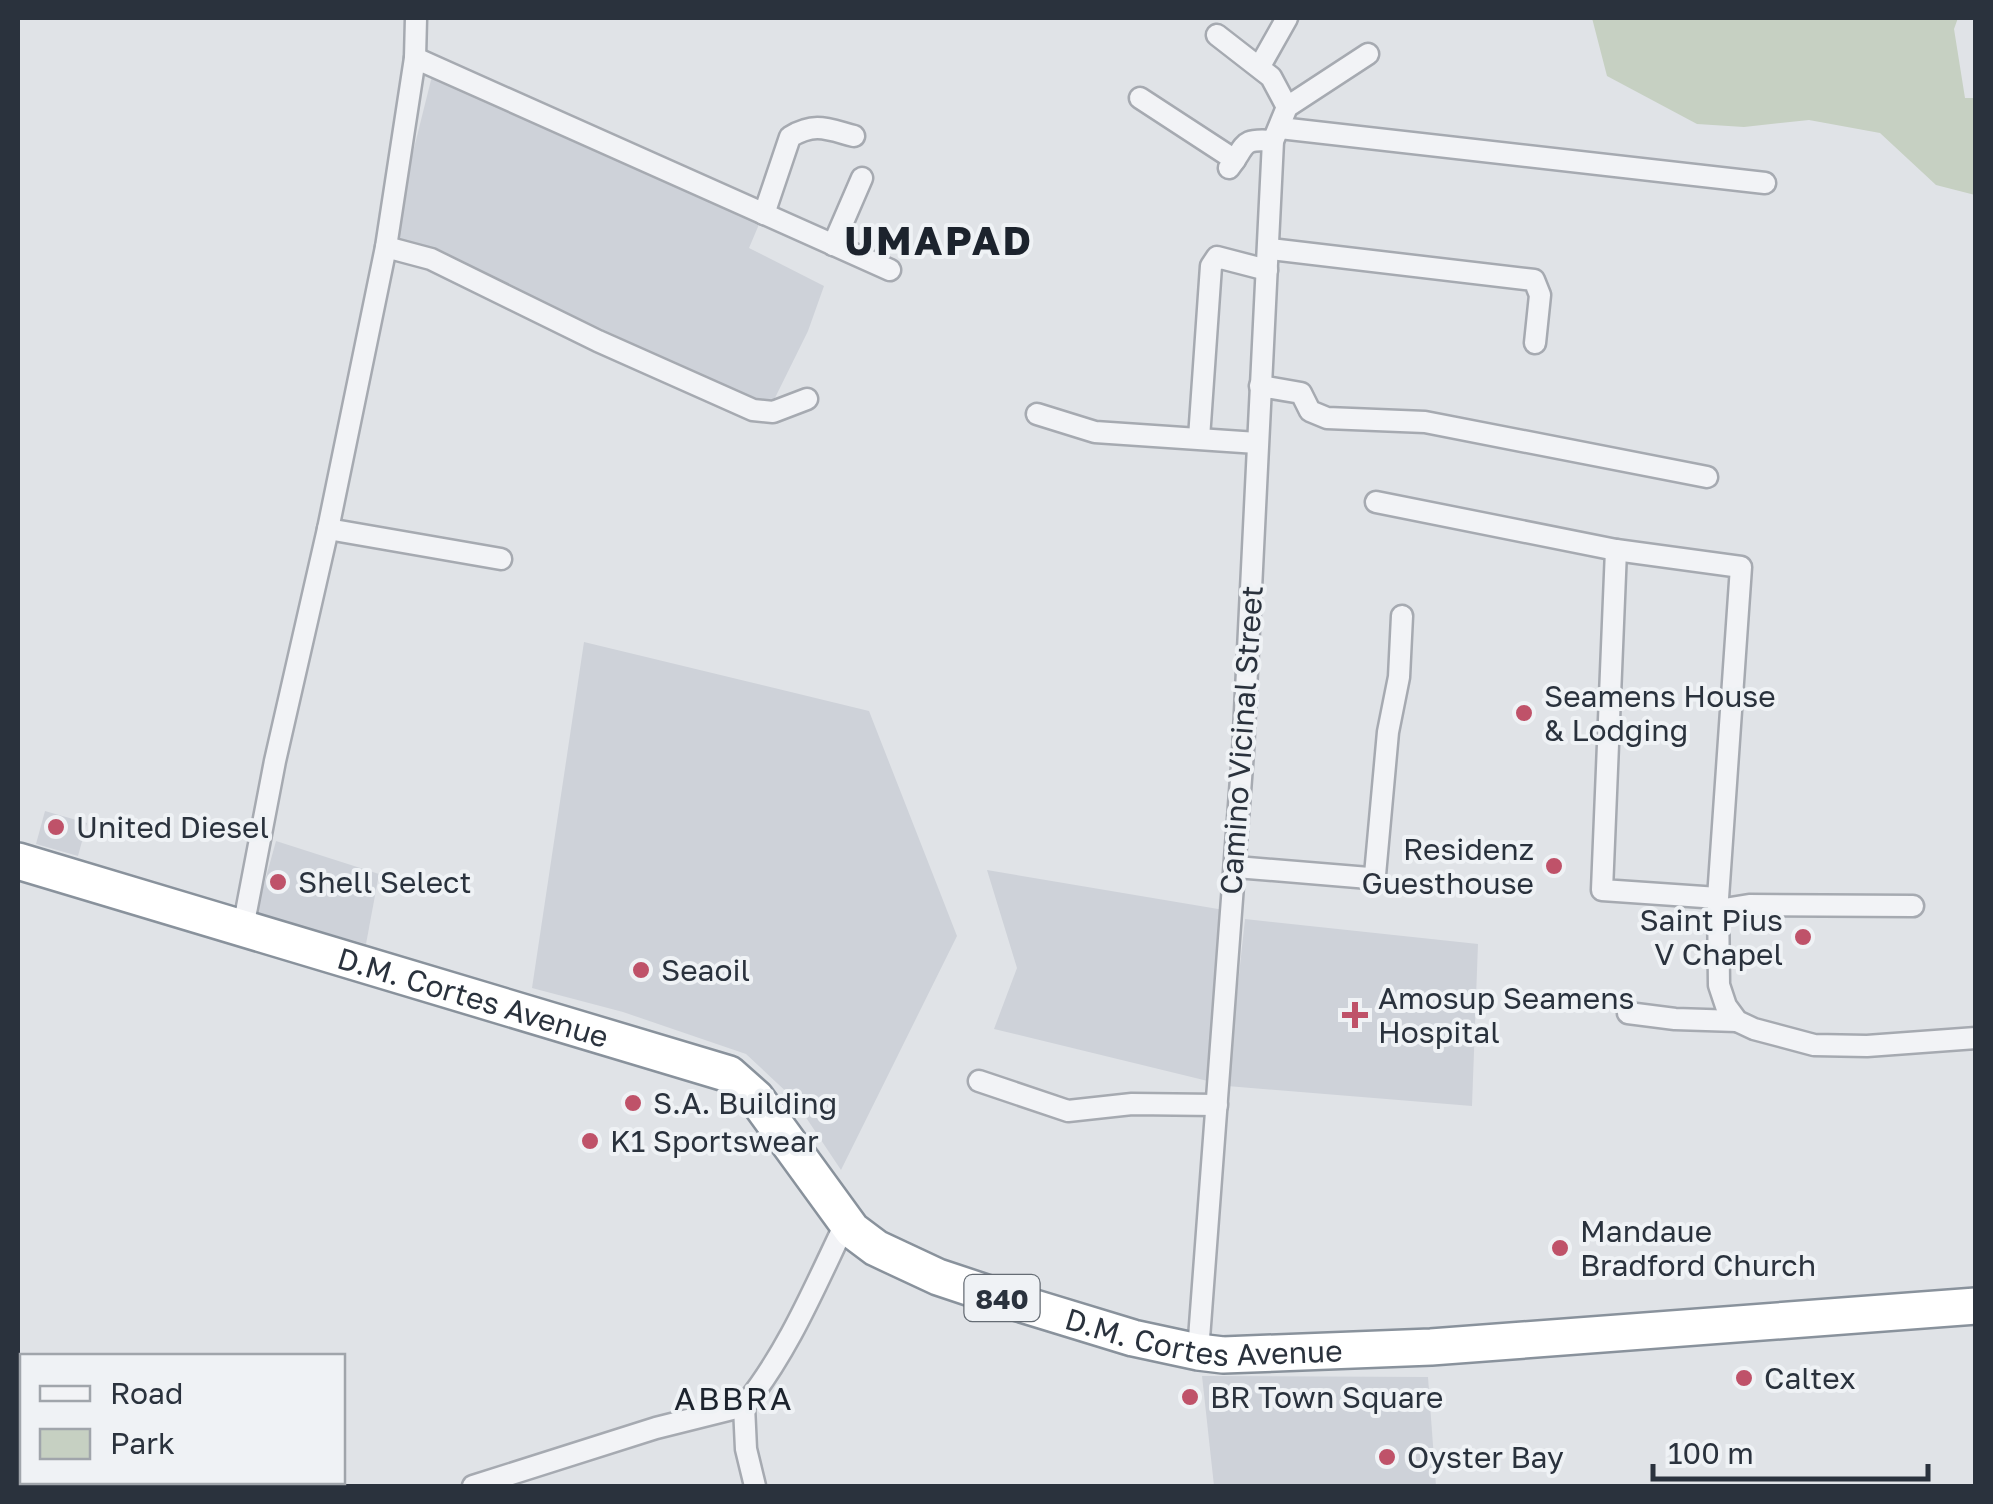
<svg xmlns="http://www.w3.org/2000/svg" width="1993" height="1504" font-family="'Golos Text',sans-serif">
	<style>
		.built { fill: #ced2d9 }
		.green { fill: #c6d0c2 }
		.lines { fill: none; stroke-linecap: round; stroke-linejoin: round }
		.street-casing { stroke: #a6aab1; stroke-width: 25 }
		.highway-casing { stroke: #89929c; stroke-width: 40 }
		.street { stroke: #f2f3f6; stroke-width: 20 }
		.highway { stroke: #fff; stroke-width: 35 }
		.poi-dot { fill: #bf5269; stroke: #eff2f5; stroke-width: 4 }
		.labels { text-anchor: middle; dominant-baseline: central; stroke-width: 8; stroke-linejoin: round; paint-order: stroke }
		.shield { fill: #eff2f5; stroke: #656c74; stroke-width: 2.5 }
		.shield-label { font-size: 28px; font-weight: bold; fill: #2a323d }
		.poi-label { font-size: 30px; fill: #2a323d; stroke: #eff2f5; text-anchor: start }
		.street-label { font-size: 30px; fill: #2a323d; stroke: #eff2f5 }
		.neighbourhood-label { font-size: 32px; letter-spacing: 2.5px; fill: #1c232d; stroke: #eff2f5 }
		.district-label { font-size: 40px; font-weight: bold; letter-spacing: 2.5px; fill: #1c232d; stroke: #eff2f5 }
	</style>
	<rect width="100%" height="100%" fill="#e0e3e7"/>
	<g class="built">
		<path d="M433,72L760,222L749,248L824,286L808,331L772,404L750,398L435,251L391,240Z"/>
		<path d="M584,642L869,711L957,936L841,1170L793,1098L746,1054L623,1012L532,988Z"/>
		<path d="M45,811L87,823L78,856L36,844Z"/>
		<path d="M276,841L379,874L366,944L256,913Z"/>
		<path d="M987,870L1230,911L1216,1083L994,1029L1017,968Z"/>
		<path d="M1245,919L1478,944L1472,1106L1227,1086Z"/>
		<path d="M1202,1376L1428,1377L1436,1486H1214Z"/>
	</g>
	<path class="green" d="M1592,18H1958L1954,29L1965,98H1975V195L1936,185L1880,133L1809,120L1744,127L1697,124L1607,76Z"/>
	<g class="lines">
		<defs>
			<g id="street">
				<path d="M1217,35L1271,77L1287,107"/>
				<path d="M415,58L890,270"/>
				<path d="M1260,66L1287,18"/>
				<path d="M1140,98L1235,160"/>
				<path d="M1280,128L1765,183"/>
				<path d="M1229,168C1247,145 1240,138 1273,141"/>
				<path d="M764,214L790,137C815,122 827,129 854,136"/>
				<path d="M833,245L862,178"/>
				<path d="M386,247L431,259L598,341L753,410L773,412L807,399"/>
				<path d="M1270,249L1534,280L1540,295L1535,343"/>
				<path d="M1260,386L1301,393L1310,411L1327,418L1425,422L1707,477"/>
				<path d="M1037,414L1095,432L1257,443"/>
				<path d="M1199,438L1211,266L1217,257L1267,270"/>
				<path d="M1376,502L1616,550L1741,567L1718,898L1719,985L1726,1006L1737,1021L1754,1029L1814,1045L1867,1046L1976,1038"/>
				<path d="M328,529L501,559"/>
				<path d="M1616,550L1602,890L1718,898"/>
				<path d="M1236,867L1369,878L1375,875L1388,732L1399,677L1402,616"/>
				<path d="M1718,910L1749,905L1913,906"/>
				<path d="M243,928L275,761L328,529L386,247L415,58L416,18"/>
				<path d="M1628,1013L1675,1019L1737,1021"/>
				<path d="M979,1081L1068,1111L1132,1104L1217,1105"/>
				<path d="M1198,1352L1243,752L1273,141L1287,107L1368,54"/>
				<path d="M473,1486L656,1428L744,1406"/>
				<path d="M755,1486L746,1449L744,1406C788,1352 816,1284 846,1222"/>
			</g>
			<g id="highway">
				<path id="s1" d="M18,861L729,1074L756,1098L852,1230L876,1248L938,1277L992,1295L1133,1338L1198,1352L1223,1355L1431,1347L1976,1306"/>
			</g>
		</defs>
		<use href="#street" class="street-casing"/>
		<use href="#highway" class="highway-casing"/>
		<use href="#street" class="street"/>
		<use href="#highway" class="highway"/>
	</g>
	<g class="poi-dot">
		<circle cx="1524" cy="713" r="10"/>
		<circle cx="56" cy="827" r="10"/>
		<circle cx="1554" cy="866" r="10"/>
		<circle cx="278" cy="882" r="10"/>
		<circle cx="1803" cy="937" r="10"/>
		<circle cx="641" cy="970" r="10"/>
		<path d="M1350 1000h10v10h10v10h-10v10h-10v-10h-10v-10h10z"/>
		<circle cx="633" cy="1103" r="10"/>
		<circle cx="590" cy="1141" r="10"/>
		<circle cx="1560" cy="1248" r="10"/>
		<circle cx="1744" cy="1378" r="10"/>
		<circle cx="1190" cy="1397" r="10"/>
		<circle cx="1387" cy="1457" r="10"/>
	</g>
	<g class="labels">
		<rect class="shield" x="964.5" y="1275" width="75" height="46" rx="8"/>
		<g class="shield-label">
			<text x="1002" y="1298">840</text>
		</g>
		<g class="poi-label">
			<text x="1544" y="696">Seamens House<tspan x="1544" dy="34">&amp; Lodging</tspan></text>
			<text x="76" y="827">United Diesel</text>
			<text x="1534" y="849" text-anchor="end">Residenz<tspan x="1534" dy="34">Guesthouse</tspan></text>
			<text x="298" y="882">Shell Select</text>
			<text x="1783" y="920" text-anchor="end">Saint Pius<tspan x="1783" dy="34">V Chapel</tspan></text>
			<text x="661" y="970">Seaoil</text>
			<text x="1378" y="998">Amosup Seamens<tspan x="1378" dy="34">Hospital</tspan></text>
			<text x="653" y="1103">S.A. Building</text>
			<text x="610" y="1141">K1 Sportswear</text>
			<text x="1580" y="1231">Mandaue<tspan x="1580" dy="34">Bradford Church</tspan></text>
			<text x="1764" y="1378">Caltex</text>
			<text x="1210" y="1397">BR Town Square</text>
			<text x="1407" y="1457">Oyster Bay</text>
		</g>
		<g class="street-label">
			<text transform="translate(1241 740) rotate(-86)">Camino Vicinal Street</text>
			<text stroke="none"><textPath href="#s1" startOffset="475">D.M. Cortes Avenue</textPath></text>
			<text stroke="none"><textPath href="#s1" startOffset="1315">D.M. Cortes Avenue</textPath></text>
		</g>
		<g class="neighbourhood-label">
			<text x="734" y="1398">ABBRA</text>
		</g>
		<g class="district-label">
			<text x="939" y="240">UMAPAD</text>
		</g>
	</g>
	<rect width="1993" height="1504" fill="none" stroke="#2a323d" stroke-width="40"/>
	<rect x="20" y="1354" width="325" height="130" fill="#eff2f5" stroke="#a0a5ab" stroke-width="2.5"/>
	<rect x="40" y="1386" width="50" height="15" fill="#f2f3f6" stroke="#a0a5ab" stroke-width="2.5"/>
	<text x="110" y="1404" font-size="30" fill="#2a323d">Road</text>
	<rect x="40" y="1429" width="50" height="30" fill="#c6d0c2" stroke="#a0a5ab" stroke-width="2.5"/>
	<text x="110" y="1454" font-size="30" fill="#2a323d">Park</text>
	<path d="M1653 1464v15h275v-15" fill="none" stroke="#2a323d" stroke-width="5"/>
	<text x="1668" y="1464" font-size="30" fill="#2a323d" stroke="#eff2f5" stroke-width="8" paint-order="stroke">100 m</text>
</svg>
